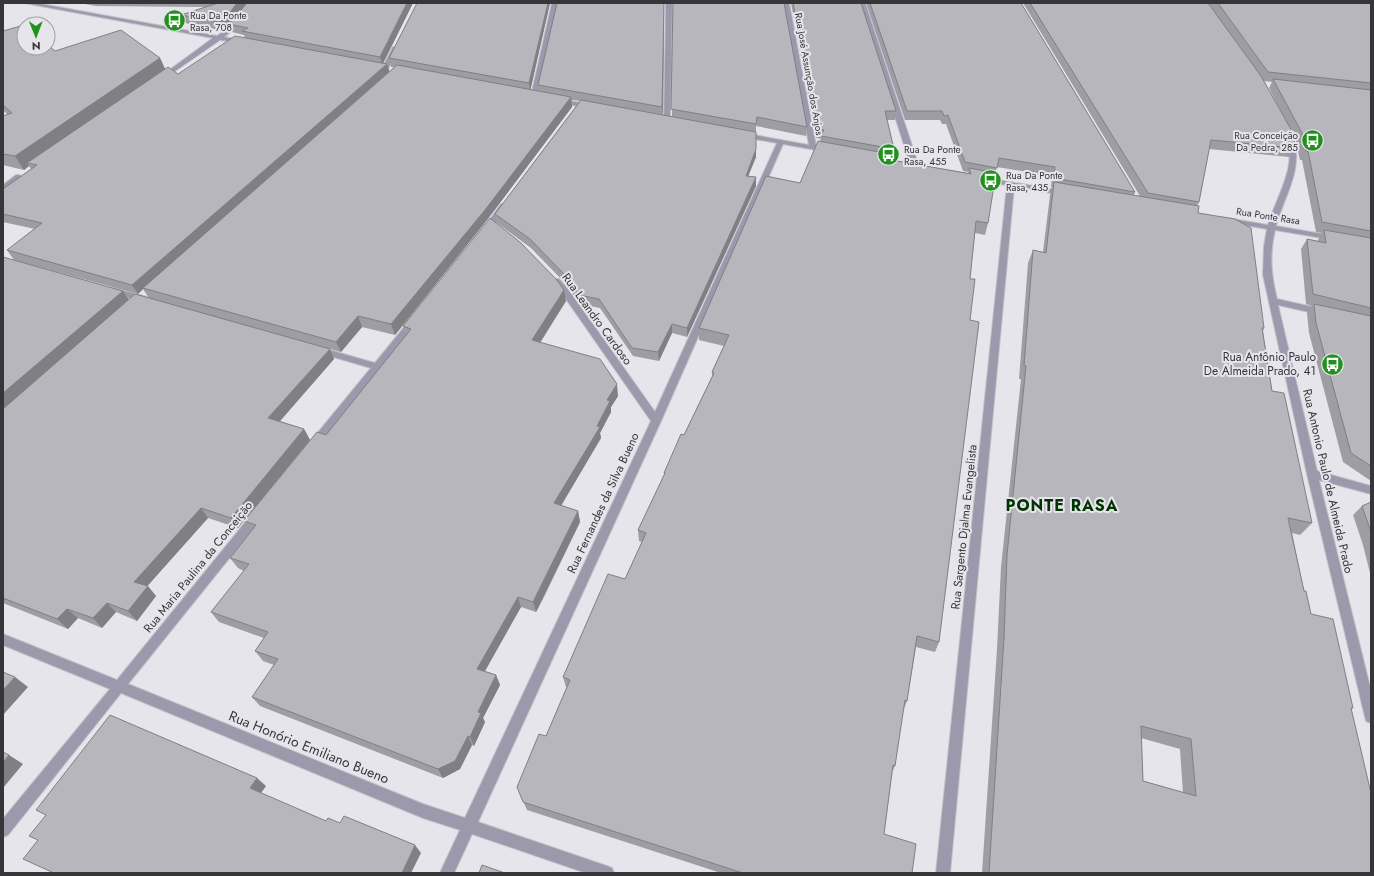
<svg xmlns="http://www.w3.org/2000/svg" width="1374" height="876" font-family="Jost,sans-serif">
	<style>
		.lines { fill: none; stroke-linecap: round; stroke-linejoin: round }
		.minor-casing { stroke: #c3c2c8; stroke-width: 2 }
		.minor { fill: #9c99ad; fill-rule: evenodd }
		.wall { fill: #9d9da3; fill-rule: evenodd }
		.shaded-wall { fill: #807f84 }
		.building { fill: #b7b6bd; stroke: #807f84; fill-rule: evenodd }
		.labels { text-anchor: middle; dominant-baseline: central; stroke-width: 4; stroke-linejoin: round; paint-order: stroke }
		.far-poi-label { font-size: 10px; fill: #363538; stroke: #e6e5ec; text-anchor: start }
		.far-street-label { font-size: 10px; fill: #363538; stroke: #e6e5ec }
		.street-label { font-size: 12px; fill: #363538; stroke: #e6e5ec }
		.poi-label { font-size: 12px; fill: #363538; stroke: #e6e5ec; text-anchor: end }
		.near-street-label { font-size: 14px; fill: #363538; stroke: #e6e5ec }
		.district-label { font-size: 16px; font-weight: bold; letter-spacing: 1px; fill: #003400; stroke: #e6e5ec }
	</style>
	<rect width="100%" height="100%" fill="#e6e5ec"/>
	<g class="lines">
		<defs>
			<g id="minor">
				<path d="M24,3H36L217,36L230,27L249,3H255L234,29L224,37L245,41V43L220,40L162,80L159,78L160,77L213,38Z"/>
				<path d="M552,3H558L537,96L534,98L531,96Z"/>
				<path d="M666,3H672L670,121L667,123L664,121Z"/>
				<path d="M783,3H789L816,146L831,150L827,152L783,144L661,421L478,822L607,866L612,868L614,873H586L472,834L454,873H440L460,830L423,818L121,693L8,835L3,837V819L110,689L3,645V634L117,680L252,514L256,513L260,514L261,517L260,520L128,684L423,804L465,818L651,421L559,289L552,281L553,279H559L565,285L655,412L777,143L743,137L740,135L743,133L809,145Z"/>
				<path d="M859,3H865L919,167L918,169H915L911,167Z"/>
				<path d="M393,47L398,48L388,69L383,70L382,69Z"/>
				<path d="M560,99L591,105L594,107L591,109L558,102V100Z"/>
				<path d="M1290,135L1293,137C1304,169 1284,196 1276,226L1334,236L1338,238L1334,240L1275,230C1269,254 1271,276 1277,299L1322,309L1326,312L1322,315L1278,305L1317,471L1371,486V494L1319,480L1371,691V723L1366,721L1365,717L1307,474L1263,275L1264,246L1267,229L1227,222L1223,220L1227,218L1268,225C1277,195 1297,168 1287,137Z"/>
				<path d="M16,175H19L23,177L3,191V185Z"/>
				<path d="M980,177L1063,191L1067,193L1063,195L1014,187L950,873H936L1007,185L980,181Z"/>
				<path d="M501,204H504L508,206L488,234H482L481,232Z"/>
				<path d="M113,288L147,297L148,299L144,302L110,293L109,291Z"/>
				<path d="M413,319L417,322L416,324L319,447H311L310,444L311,441L371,368L316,352L314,350L316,348L319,347L375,363L410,320Z"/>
			</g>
		</defs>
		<use href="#minor" class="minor-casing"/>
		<use href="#minor" class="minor"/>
	</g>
	<g class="wall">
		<path d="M79,3H413L383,64L389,72L394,67H391L389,58L550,3L530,90L538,91V85L557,3H664L663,115L672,117L673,3L807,127L806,136L756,126V157L748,176L756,186L687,337L672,333L659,361L633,356L600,308L580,304L566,284L531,248L497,223L495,214L580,101L572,100V107L487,220L395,335L362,327L341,352L330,349L334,359L280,421L304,429L310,440L238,528L208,518L147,586L156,596L137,621L116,612L102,628L78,618L68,629L3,603V257L123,291L128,299L149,298L143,289L138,294L14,260L7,250L35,229L3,222V189L31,169L29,166L24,170L3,165V116L8,115L3,110V31L55,51L160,58L165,69L178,74L245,38L244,35L232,32L229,25L223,31L185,23L181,15L206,7L96,6Z"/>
		<path d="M791,3H861L896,111L895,120H887L894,149L893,154L897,161L968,173V172L963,171L946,124H942L940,120H905L866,3H1021L1135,192L1134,195L1140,196L1023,3H1371V481L1343,462L1309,333L1307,313L1312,306L1306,304L1301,249L1307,239L1318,241V240L1322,233L1316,232L1302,160H1300L1296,142L1293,135L1295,148L1289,157L1209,149L1199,202L1197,206L1198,213L1264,328L1263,331L1272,391L1312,523L1300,535L1292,533L1304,591L1311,614L1353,708L1351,709L1371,873H982L997,649L1001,567L1021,379H1019L1028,263L1033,250L1043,252L1050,195L1052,187H1051L1052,176L997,167L995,173L988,223L985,235L975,233L970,279V320L939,642L935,652L916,647L907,701L903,711L895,766L892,772L884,834L912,873H721L527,810L517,787L546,736L567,687H566L563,677L625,579L642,542L639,541L638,530L664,476V473L684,435L712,377V372L724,346L699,340V328L800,183L820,141L821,139L816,138ZM1264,81L1272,82L1269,88L1282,114ZM1141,738L1180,749L1183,793L1143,781Z"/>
		<path d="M566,301L540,343L618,396L611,407V412L600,433L601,438L561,506L578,511L580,522L543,599L536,612L521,607L485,671L496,675L500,685L483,718L485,722L474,746L472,745L460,769L443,778L260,706L252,697L274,665L263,661L255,651L264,638L219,622L211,612L244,571L238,568L230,558L251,531L244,521L326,435L406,335L403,326Z"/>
		<path d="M1371,502V577L1363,545L1353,515L1362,506Z"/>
	</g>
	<g class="shaded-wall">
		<path d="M237,3H247L229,24V25L223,31L219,22Z"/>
		<path d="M407,3H413L382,65L380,57Z"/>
		<path d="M548,3H550L530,92L529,83Z"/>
		<path d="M664,3L663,116L662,107Z"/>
		<path d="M160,58L166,71L27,163L29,166L24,170L15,156Z"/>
		<path d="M387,64L390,73L143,288V289L138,294L132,285Z"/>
		<path d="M571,97L572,107L487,220L395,335L391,324Z"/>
		<path d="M756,149V157L745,184L746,176Z"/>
		<path d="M756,177V186L687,337V328Z"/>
		<path d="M564,290L566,301L534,352L532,340Z"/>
		<path d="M123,291L130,302L3,412V393Z"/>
		<path d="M358,316L362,327L341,352L336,342Z"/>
		<path d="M672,324V333L659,361L658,352Z"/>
		<path d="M330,349L334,359L274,428L268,418Z"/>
		<path d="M617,384L618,396L611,407V412L600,433L601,438L556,514L554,503L597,426L607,400Z"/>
		<path d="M304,429L310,440L238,528L231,518Z"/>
		<path d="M201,508L208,518L143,591L134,582Z"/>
		<path d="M578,511L580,522L536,612L533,602Z"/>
		<path d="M148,586L156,596L137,621L128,611Z"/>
		<path d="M518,597L521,607L481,678L477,669Z"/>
		<path d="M107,603L116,612L102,628L93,618Z"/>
		<path d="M67,609L78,618L68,629L57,619Z"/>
		<path d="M496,675L500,685L483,718L485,722L474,746L470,737L478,712Z"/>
		<path d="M15,677L28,687L3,715V690Z"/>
		<path d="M468,736L472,745L460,769L443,778L438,769Z"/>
		<path d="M9,755L23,764L3,788V762Z"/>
		<path d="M257,778L266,786L259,796L250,788Z"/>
		<path d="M415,845L421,853L411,873H402Z"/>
	</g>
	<g class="building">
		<path d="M218,3H237L226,18L219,22L181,15Z"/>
		<path d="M247,3H407L380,57L242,31L248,28L229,24Z"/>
		<path d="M417,3H548L529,83L389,58Z"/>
		<path d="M557,3H664L662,107L538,85Z"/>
		<path d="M673,3H784L807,127L757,117L756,124L671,109Z"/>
		<path d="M793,3H861L896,111H885L894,149L821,136L824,130L817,129Z"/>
		<path d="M870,3H1021L1135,192L1054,178L1055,167L999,158L997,168L965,162L948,115L944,116L942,111H907Z"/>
		<path d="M1030,3H1208L1261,76L1293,133L1295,148L1211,140L1199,202L1148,193Z"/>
		<path d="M1218,3H1371V83L1268,72Z"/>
		<path d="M24,25V48H48V45L55,51L121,30L160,58L15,156L3,154V116L12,113L3,105V31Z"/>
		<path d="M235,36L387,64L132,285L7,250L42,223L3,214V189L37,165L27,163L168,67L178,74Z"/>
		<path d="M397,65L571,97L485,210L391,324L358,316L336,342L143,288Z"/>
		<path d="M1273,79L1371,90V231L1322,222L1308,151H1306L1302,133Z"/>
		<path d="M581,100L756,132V149L746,176L756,177L687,328L672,324L658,352L632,348L599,299L579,295L565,275L530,239L495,214Z"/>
		<path d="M818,141L896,155L897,161L971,174L969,168L996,173L988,223L976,221L970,279H975L970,320L979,322L939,642L917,636L907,701L905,700L895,766L893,765L884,834L916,844L912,873H743L523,802L517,787L539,734L546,736L570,680L563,677L608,574L625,579L646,533L638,530L665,473H664L681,434L684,435L714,373L712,372L729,335L699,328L766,176L800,183Z"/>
		<path d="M1054,182L1199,206L1198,213L1235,219L1251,228L1264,328H1262L1272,391L1284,393L1312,523L1288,518L1304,591H1306L1311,614L1333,619L1353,708H1351L1371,793V873H989L1004,638L1007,555L1026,366H1024L1033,250L1046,253ZM1141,726L1191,739L1196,796L1143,781Z"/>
		<path d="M490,218L521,243L556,279L564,290L532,340L600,359L617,384L607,400L610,401L597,426L600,427L554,503L578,511L533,602L518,597L477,669L496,675L478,712L481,713L470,737L468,736L455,761L438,769L252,697L278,659L255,651L268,632L211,612L249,564L230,558L256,525L244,521L317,432L326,435L411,329L403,326Z"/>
		<path d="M1324,230L1371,238V308L1313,294L1307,239L1326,243Z"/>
		<path d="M3,257L123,291L3,393Z"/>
		<path d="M135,294L330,349L268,418L304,429L231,518L201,508L134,582L148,586L128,611L107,603L93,618L67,609L57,619L3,598V409Z"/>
		<path d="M1314,304L1371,316V466L1351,453L1316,323Z"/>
		<path d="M1371,502V532L1362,506Z"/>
		<path d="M3,672L15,677L3,690Z"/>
		<path d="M110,715L257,778L250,788L326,821L328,818L340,823L344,816L415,845L402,873H54L23,859L38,840L29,836L46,815L36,810Z"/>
		<path d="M3,752L9,755L3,762Z"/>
		<path d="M482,865L505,873H479Z"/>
	</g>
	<defs>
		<symbol id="bus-disc" viewBox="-11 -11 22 22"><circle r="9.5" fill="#20921c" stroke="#e6e5ec"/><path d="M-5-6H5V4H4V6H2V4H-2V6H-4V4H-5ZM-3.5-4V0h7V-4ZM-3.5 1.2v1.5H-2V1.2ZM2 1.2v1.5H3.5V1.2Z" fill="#fff"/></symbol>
	</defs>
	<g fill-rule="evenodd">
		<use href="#bus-disc" x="162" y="8" width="25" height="25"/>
		<use href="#bus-disc" x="1300" y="128" width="25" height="25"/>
		<use href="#bus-disc" x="876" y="142" width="25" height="25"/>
		<use href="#bus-disc" x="978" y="168" width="25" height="25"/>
		<use href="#bus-disc" x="1320" y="352" width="25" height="25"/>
	</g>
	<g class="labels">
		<g class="far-poi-label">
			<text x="190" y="15">Rua Da Ponte<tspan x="190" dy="12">Rasa, 708</tspan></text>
			<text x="1298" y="135" text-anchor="end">Rua Conceição<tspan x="1298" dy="12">Da Pedra, 285</tspan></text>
			<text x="904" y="149">Rua Da Ponte<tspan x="904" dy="12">Rasa, 455</tspan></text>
			<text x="1006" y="175">Rua Da Ponte<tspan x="1006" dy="12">Rasa, 435</tspan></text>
		</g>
		<g class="far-street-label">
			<text transform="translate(809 74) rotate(80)">Rua José Assunção dos Anjos</text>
			<text transform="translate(1268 216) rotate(9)">Rua Ponte Rasa</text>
		</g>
		<g class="street-label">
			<text transform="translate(597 319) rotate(54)">Rua Leandro Cardoso</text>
			<text transform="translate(1328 481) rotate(77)">Rua Antonio Paulo de Almeida Prado</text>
			<text transform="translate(603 503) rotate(-65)">Rua Fernandes da Silva Bueno</text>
			<text transform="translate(964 527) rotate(-84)">Rua Sargento Djalma Evangelista</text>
			<text transform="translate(198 567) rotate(-51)">Rua Maria Paulina da Conceição</text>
		</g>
		<g class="poi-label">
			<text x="1316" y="357">Rua Antônio Paulo<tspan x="1316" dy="14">De Almeida Prado, 41</tspan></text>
		</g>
		<g class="near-street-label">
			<text transform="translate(309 747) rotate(22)">Rua Honório Emiliano Bueno</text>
		</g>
		<g class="district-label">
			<text x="1062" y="505">PONTE RASA</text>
		</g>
	</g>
	<rect width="1374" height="876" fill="none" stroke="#363538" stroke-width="8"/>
	<g transform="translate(36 36) rotate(179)"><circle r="19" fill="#e6e5ec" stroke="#a09fa4"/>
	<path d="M0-3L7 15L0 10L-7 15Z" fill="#20921c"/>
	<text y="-6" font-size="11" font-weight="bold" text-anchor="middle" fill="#363538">N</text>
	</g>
</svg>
